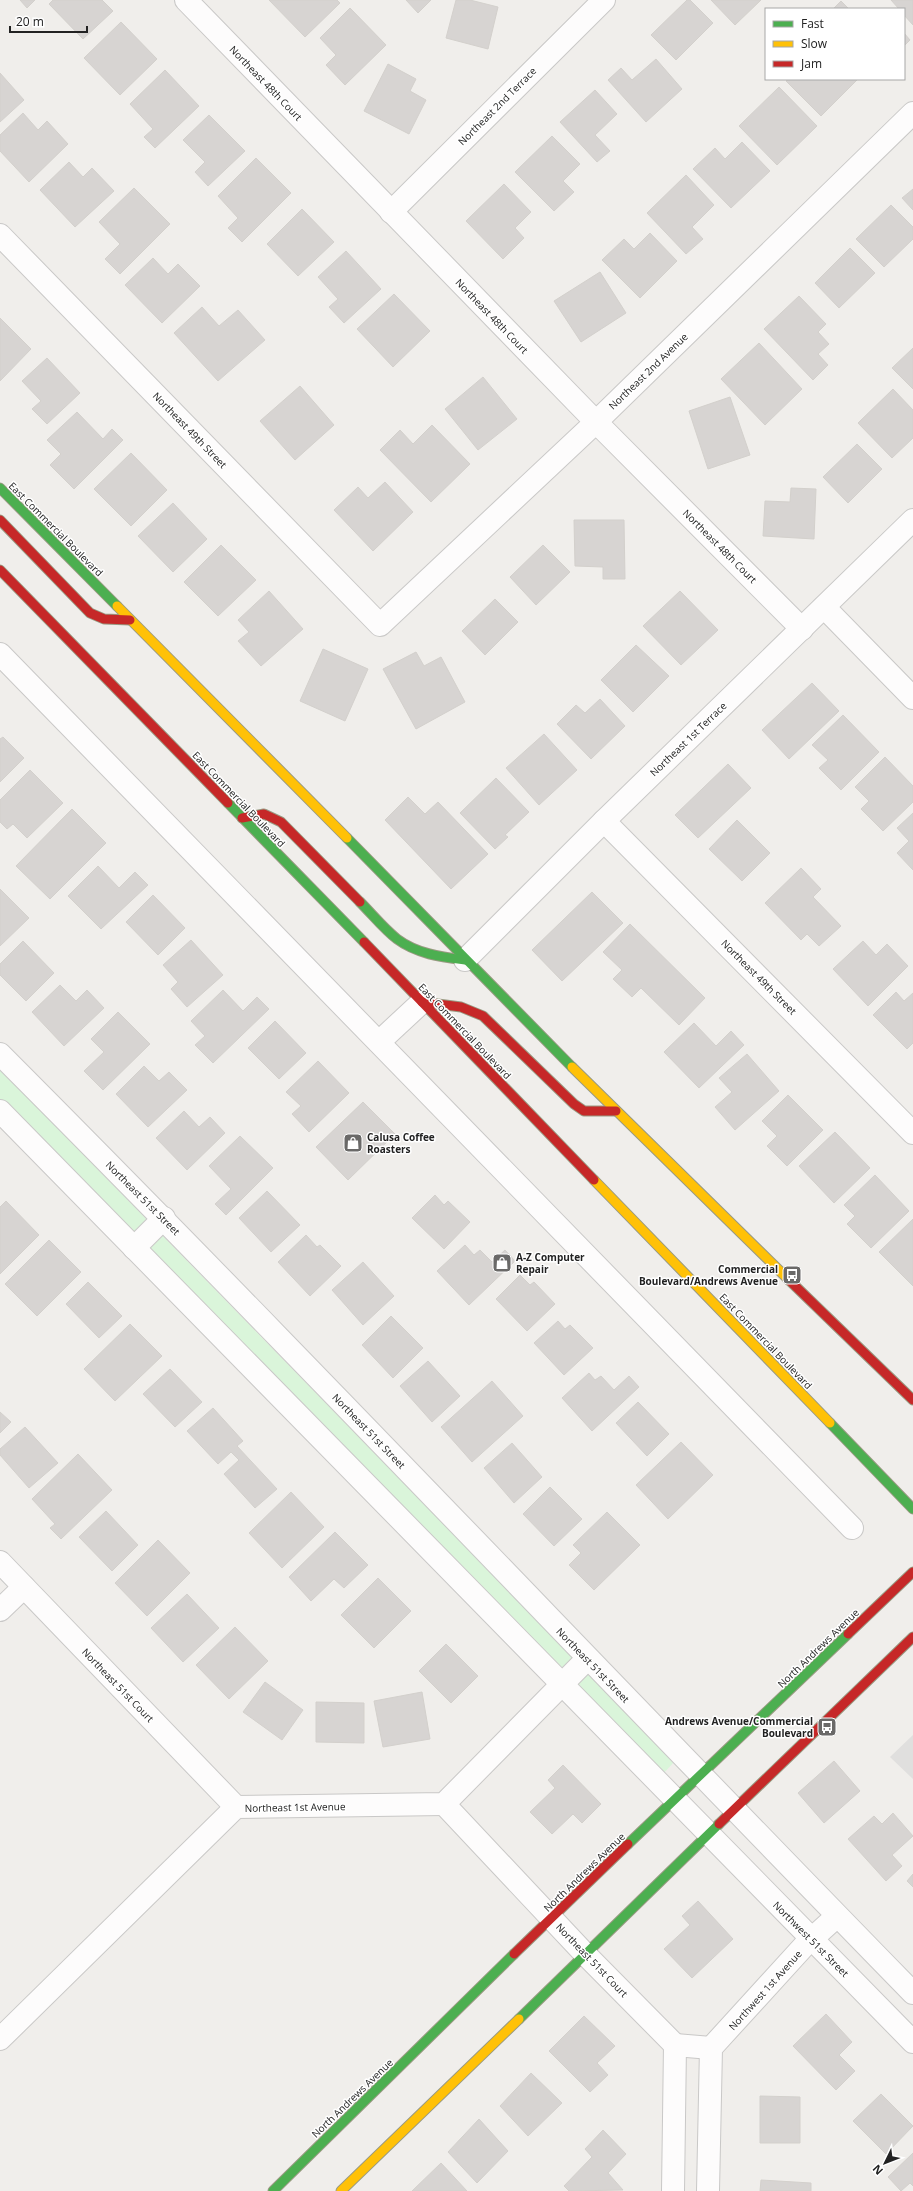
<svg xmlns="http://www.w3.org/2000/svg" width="913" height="2191" font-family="'Open Sans',sans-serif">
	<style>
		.park { fill: #daf5da }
		.parking { fill: #e0dfde }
		.building { fill: #d7d4d2; stroke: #d3d0cc }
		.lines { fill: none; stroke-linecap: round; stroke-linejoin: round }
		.street-casing { stroke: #c9c8c7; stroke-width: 24 }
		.fast-casing { stroke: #999a82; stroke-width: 11 }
		.slow-casing { stroke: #999a82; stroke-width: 11 }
		.jam-casing { stroke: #999a82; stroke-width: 11 }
		.street { stroke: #fdfcfc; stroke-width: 22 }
		.fast { stroke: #4caf50; stroke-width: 9 }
		.slow { stroke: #ffc107; stroke-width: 9 }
		.jam { stroke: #c62828; stroke-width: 9 }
		.labels { text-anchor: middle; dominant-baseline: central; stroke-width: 3; stroke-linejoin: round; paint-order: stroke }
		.street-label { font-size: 10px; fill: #222; stroke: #fff }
		.poi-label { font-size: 10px; font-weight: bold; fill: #222; stroke: #fff; text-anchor: start }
	</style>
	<rect width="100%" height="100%" fill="#f0eeeb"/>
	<path class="park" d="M0,1069L675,1761L662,1775L0,1101Z"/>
	<path class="parking" d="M913,1735V1779L890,1757Z"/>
	<g class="building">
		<path d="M20,0H35L27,8Z"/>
		<path d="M53,0H102L113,11L83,39L49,4Z"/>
		<path d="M269,0H337L340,3L305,37Z"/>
		<path d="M406,0H431L418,13Z"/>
		<path d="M456,0H470L498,7L488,49L446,38Z"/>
		<path d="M687,0H690L713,23L676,60L651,35Z"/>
		<path d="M711,0H761L735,25Z"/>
		<path d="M891,0H913V25L904,15V9H899Z"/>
		<path d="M841,1L849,9H833Z"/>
		<path d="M350,8L386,45L345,85L326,65L336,55L320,38Z"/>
		<path d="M121,22L157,59L120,95L84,58Z"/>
		<path d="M904,33L910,40L904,46Z"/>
		<path d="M656,59L682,89L646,122L608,80L621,68L632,80Z"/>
		<path d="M388,64L416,79L410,91L426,100L409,134L364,111Z"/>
		<path d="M165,70L199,106L155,148L144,137L153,129L130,104Z"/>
		<path d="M0,73L24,100L0,122Z"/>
		<path d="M789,79H858L821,116L786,81Z"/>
		<path d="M779,87L817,126L777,165L739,126Z"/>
		<path d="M595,90L617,114L595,135L610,151L597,162L560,122Z"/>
		<path d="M23,113L38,130L47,121L68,144L29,182L0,151V135Z"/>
		<path d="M209,115L245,151L208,186L195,172L205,162L183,140Z"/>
		<path d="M552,136L580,164L563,181L574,192L554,211L515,172Z"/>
		<path d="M742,142L770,171L731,208L693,169L715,148L725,159Z"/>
		<path d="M256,158L291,193L242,242L228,228L238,218L218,196Z"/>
		<path d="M69,162L83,177L92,168L114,191L75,227L40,190Z"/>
		<path d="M686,175L714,205L692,227L703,239L686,254L647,213Z"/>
		<path d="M504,184L531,212L515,228L524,238L503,259L466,221Z"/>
		<path d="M134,188L170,224L120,274L105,259L120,244L99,222Z"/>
		<path d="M913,189V210L902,198Z"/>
		<path d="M891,205L913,227V239L884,267L856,239Z"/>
		<path d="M302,209L334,242L298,276L267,244Z"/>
		<path d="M650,233L677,261L640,298L602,260L624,239L634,249Z"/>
		<path d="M850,248L875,273L839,308L815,283Z"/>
		<path d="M346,251L381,289L344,323L329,307L338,299L318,277Z"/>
		<path d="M153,258L168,274L178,264L200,286L162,323L125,285Z"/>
		<path d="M600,272L626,313L581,342L554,301Z"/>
		<path d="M394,294L430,331L393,367L357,329Z"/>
		<path d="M799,296L826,324L818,332L829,344L818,354L828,365L813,380L764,329Z"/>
		<path d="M202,307L219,326L238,310L265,340L218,381L174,333Z"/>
		<path d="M0,318L31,349L0,381Z"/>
		<path d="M759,343L802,389L765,425L721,379Z"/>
		<path d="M913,348V389L892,368Z"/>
		<path d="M47,358L80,393L47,424L32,409L41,401L22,381Z"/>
		<path d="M483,377L517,419L478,450L445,409Z"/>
		<path d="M300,386L334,425L295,460L260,421Z"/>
		<path d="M893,389L913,410V438L892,458L858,423Z"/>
		<path d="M730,397L750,455L708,469L689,411Z"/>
		<path d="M77,412L103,439L112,429L123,440L74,489L50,465L61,454L47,440Z"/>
		<path d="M432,425L470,464L431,502L380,450L400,430L413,444Z"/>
		<path d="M857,444L882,469L848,503L823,477Z"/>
		<path d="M131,453L167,490L131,526L94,489Z"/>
		<path d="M385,482L413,512L373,551L334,510L358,487L368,498Z"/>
		<path d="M791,488L816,489L814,539L763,536L765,501L790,502Z"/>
		<path d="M173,503L207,539L173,572L138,536Z"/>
		<path d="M574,520H624L625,579H603V567L575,566Z"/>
		<path d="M221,545L256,580L218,616L184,582Z"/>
		<path d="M543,545L570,572L536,605L510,577Z"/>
		<path d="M269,591L303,629L261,666L238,641L249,632L238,620Z"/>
		<path d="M680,591L718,630L681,665L643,626Z"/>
		<path d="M495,599L518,622L485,655L462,631Z"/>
		<path d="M636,645L669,676L633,712L601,680Z"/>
		<path d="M323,649L368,669L345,721L300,701Z"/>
		<path d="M416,652L424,666L441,657L465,702L416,729L383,669Z"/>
		<path d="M812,683L839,711L789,759L762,730Z"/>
		<path d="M600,699L625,726L591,759L557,724L576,705L585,713Z"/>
		<path d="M843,715L879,752L841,790L819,768L828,760L812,745Z"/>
		<path d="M544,734L577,770L539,805L506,768Z"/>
		<path d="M3,737L24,758L0,782V739Z"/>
		<path d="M885,757L913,786V802L883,831L861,809L869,801L855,787Z"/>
		<path d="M728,764L751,788L698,838L675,815Z"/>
		<path d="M30,770L63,803L27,838L13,824L7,829L0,822V800Z"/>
		<path d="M496,778L529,812L505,835L508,837L495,849L460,813Z"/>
		<path d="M408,797L425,814L438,802L488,854L451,889L385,820Z"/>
		<path d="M72,809L106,843L50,899L16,866Z"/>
		<path d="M913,813V870L897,853L909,841L897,828Z"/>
		<path d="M737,820L770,853L742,881L709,849Z"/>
		<path d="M98,866L119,888L135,872L148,885L101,929L68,896Z"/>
		<path d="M801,868L821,889L813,897L841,926L819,946L807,934L801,940L765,903Z"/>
		<path d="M0,889L29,918L0,946Z"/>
		<path d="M592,892L623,923L562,981L532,950Z"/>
		<path d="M153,895L185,928L158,955L126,922Z"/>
		<path d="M630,924L705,998L679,1025L641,988L632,997L613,979L622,970L603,952Z"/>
		<path d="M191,940L223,975L187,1007L171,989L178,982L163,965Z"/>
		<path d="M23,941L54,973L26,1001L0,975V964Z"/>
		<path d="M863,941L876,955L887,944L908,966L868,1006L833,969Z"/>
		<path d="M60,985L76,1001L87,990L104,1008L64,1046L32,1012Z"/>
		<path d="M223,990L243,1011L257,997L269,1009L213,1063L195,1045L205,1036L191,1021Z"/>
		<path d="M896,992L904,1001L913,993V1043L907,1049L873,1015Z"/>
		<path d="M118,1012L150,1044L103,1090L84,1071L104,1052L91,1039Z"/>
		<path d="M275,1021L306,1053L279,1079L248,1048Z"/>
		<path d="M694,1023L716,1046L731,1031L744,1045L699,1088L664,1052Z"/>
		<path d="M747,1054L779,1091L735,1130L715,1107L732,1092L719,1078Z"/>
		<path d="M318,1061L349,1093L309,1132L292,1114L301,1106L286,1092Z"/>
		<path d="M144,1066L159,1081L169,1072L187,1090L148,1127L116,1094Z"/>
		<path d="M788,1095L823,1130L787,1166L767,1146L777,1136L762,1121Z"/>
		<path d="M363,1102L395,1134L348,1180L316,1147Z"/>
		<path d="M184,1111L199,1127L210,1117L225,1133L187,1170L156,1138Z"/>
		<path d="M835,1132L870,1168L834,1203L799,1166Z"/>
		<path d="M240,1136L273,1168L226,1215L215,1204L231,1189L209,1166Z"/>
		<path d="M875,1175L909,1211L871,1248L847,1224L855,1216L844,1205Z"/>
		<path d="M267,1191L300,1225L271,1252L239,1218Z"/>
		<path d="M435,1195L444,1205L448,1201L470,1222L444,1249L412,1218Z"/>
		<path d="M6,1201L39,1235L0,1274V1207Z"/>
		<path d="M913,1219V1286L879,1252Z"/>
		<path d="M306,1235L317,1247L320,1245L341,1266L310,1296L278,1262Z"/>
		<path d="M49,1240L81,1272L37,1316L5,1284Z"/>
		<path d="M465,1245L474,1255L480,1250L492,1262L505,1250L515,1261L469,1305L437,1271Z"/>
		<path d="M363,1262L394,1296L363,1325L332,1290Z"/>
		<path d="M520,1275L530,1285L534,1282L555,1304L527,1331L496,1299Z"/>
		<path d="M88,1282L122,1316L99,1338L66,1304Z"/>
		<path d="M391,1316L423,1348L393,1378L362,1345Z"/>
		<path d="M558,1321L565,1329L570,1325L593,1348L564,1375L534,1343Z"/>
		<path d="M130,1324L162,1356L115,1401L84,1369Z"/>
		<path d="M428,1361L460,1396L432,1422L400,1386Z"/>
		<path d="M170,1369L202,1402L175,1427L143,1394Z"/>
		<path d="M589,1373L595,1380L601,1376L614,1390L629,1376L639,1387L592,1431L562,1398Z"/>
		<path d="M492,1381L523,1416L472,1462L441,1427Z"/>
		<path d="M638,1402L669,1434L647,1456L616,1423Z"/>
		<path d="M213,1408L243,1441L237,1446L277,1489L255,1508L224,1474L239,1460L231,1452L218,1464L187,1431Z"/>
		<path d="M0,1412L11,1422L0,1433Z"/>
		<path d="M25,1427L58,1463L29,1488L0,1455V1449Z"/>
		<path d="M681,1442L713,1475L668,1519L636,1485Z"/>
		<path d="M512,1443L542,1477L514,1503L484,1468Z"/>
		<path d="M78,1454L112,1490L61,1539L50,1528L55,1524L32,1499Z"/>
		<path d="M550,1487L582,1519L554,1546L523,1514Z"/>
		<path d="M291,1492L324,1527L282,1568L249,1533Z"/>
		<path d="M106,1511L138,1545L112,1571L79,1537Z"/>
		<path d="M607,1512L640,1545L594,1590L569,1565L581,1553L573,1545Z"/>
		<path d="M335,1532L368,1565L344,1588L334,1579L311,1601L289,1577Z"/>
		<path d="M158,1540L190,1573L147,1616L115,1583Z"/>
		<path d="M378,1578L411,1611L374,1648L341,1615Z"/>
		<path d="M187,1594L219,1628L183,1662L151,1628Z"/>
		<path d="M235,1627L268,1661L229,1699L196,1665Z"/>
		<path d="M446,1644L478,1676L451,1703L419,1671Z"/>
		<path d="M265,1682L303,1710L282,1740L243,1712Z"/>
		<path d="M422,1692L430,1739L383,1747L374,1701Z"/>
		<path d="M316,1702L364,1703V1743L316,1742Z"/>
		<path d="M834,1761L860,1791L824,1823L798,1793Z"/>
		<path d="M563,1765L601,1804L582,1823L573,1814L552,1834L530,1812L555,1788L548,1780Z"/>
		<path d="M893,1813L913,1836L892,1855L902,1866L886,1881L848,1839L874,1816L882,1824Z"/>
		<path d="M913,1874V1887L907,1881Z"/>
		<path d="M698,1901L733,1939L692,1978L664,1949L690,1925L682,1916Z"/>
		<path d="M826,2014L852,2042L839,2055L855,2071L836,2090L793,2046Z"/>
		<path d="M584,2016L615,2046L597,2063L608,2075L590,2092L549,2051Z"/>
		<path d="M531,2073L562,2103L528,2136L500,2106Z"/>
		<path d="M881,2094L913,2126L886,2154L853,2121Z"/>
		<path d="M760,2096L800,2097V2143H760Z"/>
		<path d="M479,2119L508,2151L477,2183L448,2152Z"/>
		<path d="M603,2130L626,2154L608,2173L623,2190L569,2191L564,2186L592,2157L585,2149Z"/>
		<path d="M913,2153V2186L910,2183L901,2191L888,2177Z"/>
		<path d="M441,2163L467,2191H412Z"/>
		<path d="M761,2180L811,2183V2191H760Z"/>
	</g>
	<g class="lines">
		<defs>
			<g id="street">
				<path d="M186,0L596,422L802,629"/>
				<path d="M391,212L604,0"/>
				<path d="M0,235L380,625L596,422L913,113"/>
				<path d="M824,607L913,698"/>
				<path d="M0,654L852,1528"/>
				<path d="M604,821L913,1133"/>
				<path d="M465,960L604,821L913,520"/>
				<path d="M379,1042L422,1002"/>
				<path d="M0,1054C308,1363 608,1681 913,1993"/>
				<path d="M0,1111L913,2042"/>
				<path d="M134,1248L164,1218"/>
				<path d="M0,1562L236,1807"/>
				<path d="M0,1610L24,1587"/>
				<path d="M444,1804L585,1954L675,2045"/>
				<path d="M0,2039L236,1807L444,1804L587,1659"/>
				<path d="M675,2045L711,2048"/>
				<path d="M673,2191L675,2045"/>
				<path d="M708,2191L711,2048L804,1946L837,1916"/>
			</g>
			<g id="fast">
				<path d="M0,488L117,606"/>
				<path d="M228,803L364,942"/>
				<path d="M347,838L572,1067"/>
				<path d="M360,902C372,914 384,929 397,939C417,954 442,957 465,960"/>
				<path d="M830,1423L913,1509"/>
				<path d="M628,1844L848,1634"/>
				<path d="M519,2019L719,1824"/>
				<path d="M273,2191L514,1954"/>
			</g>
			<g id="slow">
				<path d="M117,606L347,838"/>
				<path d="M572,1067L789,1280"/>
				<path d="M594,1180L830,1423"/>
				<path d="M341,2191L519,2019"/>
			</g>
			<g id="jam">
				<path d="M0,520L90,613L104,619L130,620"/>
				<path d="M0,570L228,803"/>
				<path d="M242,818L264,814L281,822L360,902"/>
				<path d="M364,942L594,1180"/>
				<path d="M422,1002L461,1007L483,1016L574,1104L584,1111H616"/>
				<path d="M789,1280L913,1400"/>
				<path d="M848,1634L913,1572"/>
				<path d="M719,1824L913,1637"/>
				<path d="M514,1954L628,1844"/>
			</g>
		</defs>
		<use href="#street" class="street-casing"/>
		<use href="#fast" class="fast-casing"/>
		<use href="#slow" class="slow-casing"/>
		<use href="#jam" class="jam-casing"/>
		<use href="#street" class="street"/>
		<use href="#fast" class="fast"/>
		<use href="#slow" class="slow"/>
		<use href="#jam" class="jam"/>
	</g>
	<defs>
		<symbol id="shop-square" viewBox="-11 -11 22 22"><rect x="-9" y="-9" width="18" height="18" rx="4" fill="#6a6968" stroke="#fff"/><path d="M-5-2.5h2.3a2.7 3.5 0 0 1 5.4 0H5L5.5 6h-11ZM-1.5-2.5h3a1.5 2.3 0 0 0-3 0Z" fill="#fff"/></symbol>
		<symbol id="bus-square" viewBox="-11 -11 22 22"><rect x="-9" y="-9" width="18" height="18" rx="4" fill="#6a6968" stroke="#fff"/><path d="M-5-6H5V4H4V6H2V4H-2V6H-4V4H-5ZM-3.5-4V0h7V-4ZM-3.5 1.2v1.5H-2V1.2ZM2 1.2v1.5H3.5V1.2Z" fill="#fff"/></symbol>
	</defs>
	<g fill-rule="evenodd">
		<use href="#shop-square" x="342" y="1132" width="22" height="22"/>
		<use href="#shop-square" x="491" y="1252" width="22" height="22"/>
		<use href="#bus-square" x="781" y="1264" width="22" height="22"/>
		<use href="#bus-square" x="816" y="1716" width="22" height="22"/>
	</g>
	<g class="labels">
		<g class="street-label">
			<text transform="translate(266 83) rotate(46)">Northeast 48th Court</text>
			<text transform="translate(497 106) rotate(-45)">Northeast 2nd Terrace</text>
			<text transform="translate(492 316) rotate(46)">Northeast 48th Court</text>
			<text transform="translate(648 371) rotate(-44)">Northeast 2nd Avenue</text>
			<text transform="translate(190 430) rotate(46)">Northeast 49th Street</text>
			<text transform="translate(56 529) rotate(45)">East Commercial Boulevard</text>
			<text transform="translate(720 546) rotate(45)">Northeast 48th Court</text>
			<text transform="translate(688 739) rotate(-44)">Northeast 1st Terrace</text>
			<text transform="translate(239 799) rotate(46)">East Commercial Boulevard</text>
			<text transform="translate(759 977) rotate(45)">Northeast 49th Street</text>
			<text transform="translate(465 1031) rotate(46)">East Commercial Boulevard</text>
			<text transform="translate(143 1198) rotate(45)">Northeast 51st Street</text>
			<text transform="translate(766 1341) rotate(46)">East Commercial Boulevard</text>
			<text transform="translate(369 1431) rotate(46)">Northeast 51st Street</text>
			<text transform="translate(818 1648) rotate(-44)">North Andrews Avenue</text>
			<text transform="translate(593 1665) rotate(46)">Northeast 51st Street</text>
			<text transform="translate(118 1685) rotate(46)">Northeast 51st Court</text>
			<text transform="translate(295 1807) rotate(-1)">Northeast 1st Avenue</text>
			<text transform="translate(584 1872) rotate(-44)">North Andrews Avenue</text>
			<text transform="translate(811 1939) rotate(45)">Northwest 51st Street</text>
			<text transform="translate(592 1960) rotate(46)">Northeast 51st Court</text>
			<text transform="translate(765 1990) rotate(-48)">Northwest 1st Avenue</text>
			<text transform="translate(352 2098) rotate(-44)">North Andrews Avenue</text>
		</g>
		<g class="poi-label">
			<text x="367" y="1137">Calusa Coffee<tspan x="367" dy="12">Roasters</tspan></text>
			<text x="516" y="1257">A-Z Computer<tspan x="516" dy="12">Repair</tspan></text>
			<text x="778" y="1269" text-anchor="end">Commercial<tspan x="778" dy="12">Boulevard/Andrews Avenue</tspan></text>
			<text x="813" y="1721" text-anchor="end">Andrews Avenue/Commercial<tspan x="813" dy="12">Boulevard</tspan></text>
		</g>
	</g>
	<rect x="765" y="8" width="140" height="72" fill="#ffffff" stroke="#a7a7a7"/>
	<rect x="773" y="21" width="20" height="6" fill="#4caf50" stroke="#a7a7a7"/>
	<text x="801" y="28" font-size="12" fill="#222222">Fast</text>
	<rect x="773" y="41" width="20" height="6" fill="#ffc107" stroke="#a7a7a7"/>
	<text x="801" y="48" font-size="12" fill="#222222">Slow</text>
	<rect x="773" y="61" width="20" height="6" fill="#c62828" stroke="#a7a7a7"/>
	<text x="801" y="68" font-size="12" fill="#222222">Jam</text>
	<g transform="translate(885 2163) rotate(227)" stroke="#ffffff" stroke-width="3" paint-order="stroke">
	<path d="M0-3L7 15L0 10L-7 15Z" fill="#222222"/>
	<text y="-6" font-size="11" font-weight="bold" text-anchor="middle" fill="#222222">N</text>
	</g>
	<path d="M10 26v6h77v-6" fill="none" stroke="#222222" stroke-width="2"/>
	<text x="16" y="26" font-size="12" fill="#222222" stroke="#ffffff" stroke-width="3" paint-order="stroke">20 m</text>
</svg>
